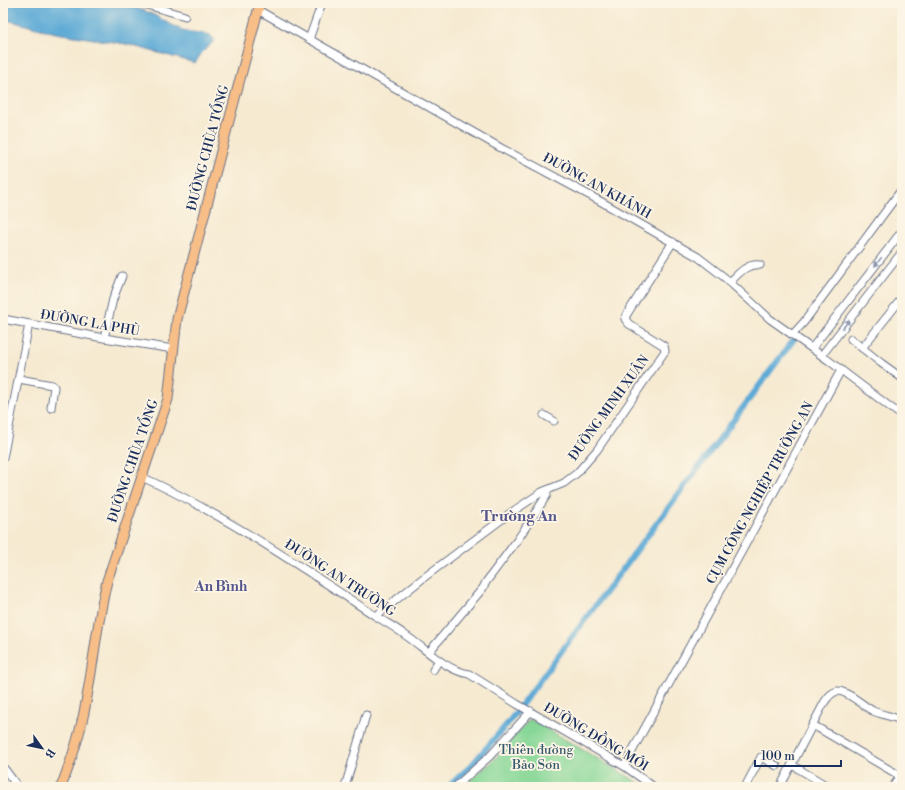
<svg xmlns="http://www.w3.org/2000/svg" width="905" height="790" font-family="'Libre Bodoni',serif">
	<style>
		.green { fill: #87d797; stroke: #51837a }
		.water { fill: #5daad6; stroke: #3c6c9a }
		.lines { fill: none; stroke-linecap: round; stroke-linejoin: round }
		.canal { stroke: #5daad6; stroke-width: 6 }
		.minor-casing { stroke: #687086; stroke-width: 9 }
		.major-casing { stroke: #687086; stroke-width: 11 }
		.minor { stroke: #fff; stroke-width: 7 }
		.major { stroke: #f7be88; stroke-width: 9 }
		.rail-casing { stroke: #1b2f5e; stroke-width: 3 }
		.rail { stroke: #fcf5e5; stroke-width: 1.5; stroke-dasharray: 4.5; stroke-linecap: butt }
		.oneway { fill: #8d97ae }
		.labels { text-anchor: middle; dominant-baseline: central; stroke-width: 3.5; stroke-linejoin: round; paint-order: stroke }
		.street-label { font-size: 13px; fill: #1b2f5e; stroke: #fcf5e5 }
		.park-label { font-size: 13px; fill: #36596c; stroke: #fcf5e5 }
		.neighbourhood-label { font-size: 14px; font-weight: bold; fill: #55568c; stroke: #fcf5e5 }
		.quarter-label { font-size: 15px; font-weight: bold; fill: #55568c; stroke: #fcf5e5 }
	</style>
	<rect width="100%" height="100%" fill="#fcf5e5"/>
	<filter id="ink" filterUnits="userSpaceOnUse"><feTurbulence type="fractalNoise" baseFrequency=".025" numOctaves="2"/><feDisplacementMap in="SourceGraphic" scale="8" xChannelSelector="R" yChannelSelector="G"/><feConvolveMatrix kernelMatrix="1 2 1 2 8 2 1 2 1" color-interpolation-filters="sRGB"/></filter>
	<filter id="wash" filterUnits="userSpaceOnUse"><feTurbulence type="fractalNoise" baseFrequency=".012" numOctaves="4" result="noise"/><feDisplacementMap in="SourceGraphic" scale="16" xChannelSelector="R" yChannelSelector="G"/><feGaussianBlur stdDeviation="0.9" result="paint"/><feColorMatrix in="noise" values="0 0 0 0 0 0 0 0 0 0 0 0 0 0 0 0 0 1.4 0 .05"/><feComposite in="paint" operator="in"/></filter>
	<g filter="url(#wash)">
		<rect width="100%" height="100%" fill="#f6ead1"/>
		<path class="green" d="M530,719L646,787H462L492,762Z"/>
		<path class="water" d="M3,3H98C103,7 127,6 135,8C151,11 165,22 180,29C189,33 200,32 210,35L213,38V42L201,54L195,63L126,44L56,33L3,19Z"/>
		<g class="lines">
			<path class="canal" d="M448,787L471,766L508,723L797,335"/>
		</g>
	</g>
	<g filter="url(#ink)">
		<g class="lines">
			<defs>
				<g id="minor">
					<path d="M140,3L185,16"/>
					<path d="M258,10L501,148L600,201L698,257L724,277L770,319L828,360L902,416"/>
					<path d="M309,39L322,3"/>
					<path d="M730,282C738,274 747,263 760,265"/>
					<path d="M3,319L98,337L173,349"/>
					<path d="M791,334L794,333L804,322L902,189"/>
					<path d="M104,338L113,299L122,276"/>
					<path d="M851,339L881,363L902,378"/>
					<path d="M812,348L902,231"/>
					<path d="M862,348L902,298"/>
					<path d="M822,355L902,252"/>
					<path d="M19,379L52,385L54,387L51,408"/>
					<path d="M544,415L554,421"/>
					<path d="M3,458L29,324"/>
					<path d="M142,477C225,515 301,567 377,617C387,623 396,628 405,635C425,648 445,670 469,674L517,704L624,766L654,787"/>
					<path d="M376,616L422,579L509,514L542,492L564,483L577,473L597,450L665,351L664,346L629,324L625,319L627,314L673,242"/>
					<path d="M429,652L483,588L486,582L518,539L547,495"/>
					<path d="M433,670L439,660"/>
					<path d="M813,725L902,777"/>
					<path d="M792,765L829,787"/>
					<path d="M624,766L841,370"/>
					<path d="M3,767L18,787"/>
					<path d="M345,787L366,715"/>
					<path d="M455,787L490,756L531,711"/>
					<path d="M745,787L761,757L777,766"/>
					<path d="M780,787L824,703C827,698 831,692 838,691C847,691 864,706 873,711C882,715 893,716 902,721"/>
					<path d="M893,787L902,773"/>
				</g>
				<path id="major" d="M61,787C70,764 78,741 83,717C93,672 96,626 107,581L168,399L177,319L260,3"/>
			</defs>
			<use href="#minor" class="minor-casing"/>
			<use href="#major" class="major-casing"/>
			<use href="#minor" class="minor"/>
			<use href="#major" class="major"/>
			<defs>
				<path id="rail" d="M3,780L8,787"/>
			</defs>
			<use href="#rail" class="rail-casing"/>
			<use href="#rail" class="rail"/>
		</g>
		<defs><path id="oneway-solid" d="M-6-.8H1V-3.2L6.5 0L1 3.2V.8H-6Z"/></defs>
		<g class="oneway">
			<use href="#oneway-solid" transform="translate(878 262) rotate(128)"/>
			<use href="#oneway-solid" transform="translate(846 324) rotate(-52)"/>
		</g>
	</g>
	<g class="labels">
		<g class="street-label">
			<text transform="translate(208 148) rotate(-75)">ĐƯỜNG CHÙA TỔNG</text>
			<text transform="translate(597 186) rotate(29)">ĐƯỜNG AN KHÁNH</text>
			<text transform="translate(90 323) rotate(10)">ĐƯỜNG LA PHÙ</text>
			<text transform="translate(609 408) rotate(-54)">ĐƯỜNG MINH XUÂN</text>
			<text transform="translate(133 461) rotate(-71)">ĐƯỜNG CHÙA TỔNG</text>
			<text transform="translate(760 493) rotate(-61)">CỤM CÔNG NGHIỆP TRƯỜNG AN</text>
			<text transform="translate(340 578) rotate(33)">ĐƯỜNG AN TRƯỜNG</text>
			<text transform="translate(596 737) rotate(31)">ĐƯỜNG ĐỒNG MỚI</text>
		</g>
		<g class="park-label">
			<text x="536" y="750">Thiên đường<tspan x="536" dy="15">Bảo Sơn</tspan></text>
		</g>
		<g class="neighbourhood-label">
			<text x="221" y="587">An Bình</text>
		</g>
		<g class="quarter-label">
			<text x="519" y="516">Trường An</text>
		</g>
	</g>
	<rect width="905" height="790" fill="none" stroke="#fcf5e5" stroke-width="16"/>
	<g transform="translate(42 748) rotate(123)" stroke="#fcf5e5" stroke-width="3" paint-order="stroke">
	<path d="M0-3L7 15L0 10L-7 15Z" fill="#1b2f5e"/>
	<text y="-6" font-size="11" font-weight="bold" text-anchor="middle" fill="#1b2f5e">B</text>
	</g>
	<path d="M755 760v6h86v-6" fill="none" stroke="#1b2f5e" stroke-width="2"/>
	<text x="761" y="760" font-size="12" fill="#1b2f5e" stroke="#fcf5e5" stroke-width="3" paint-order="stroke">100 m</text>
</svg>
